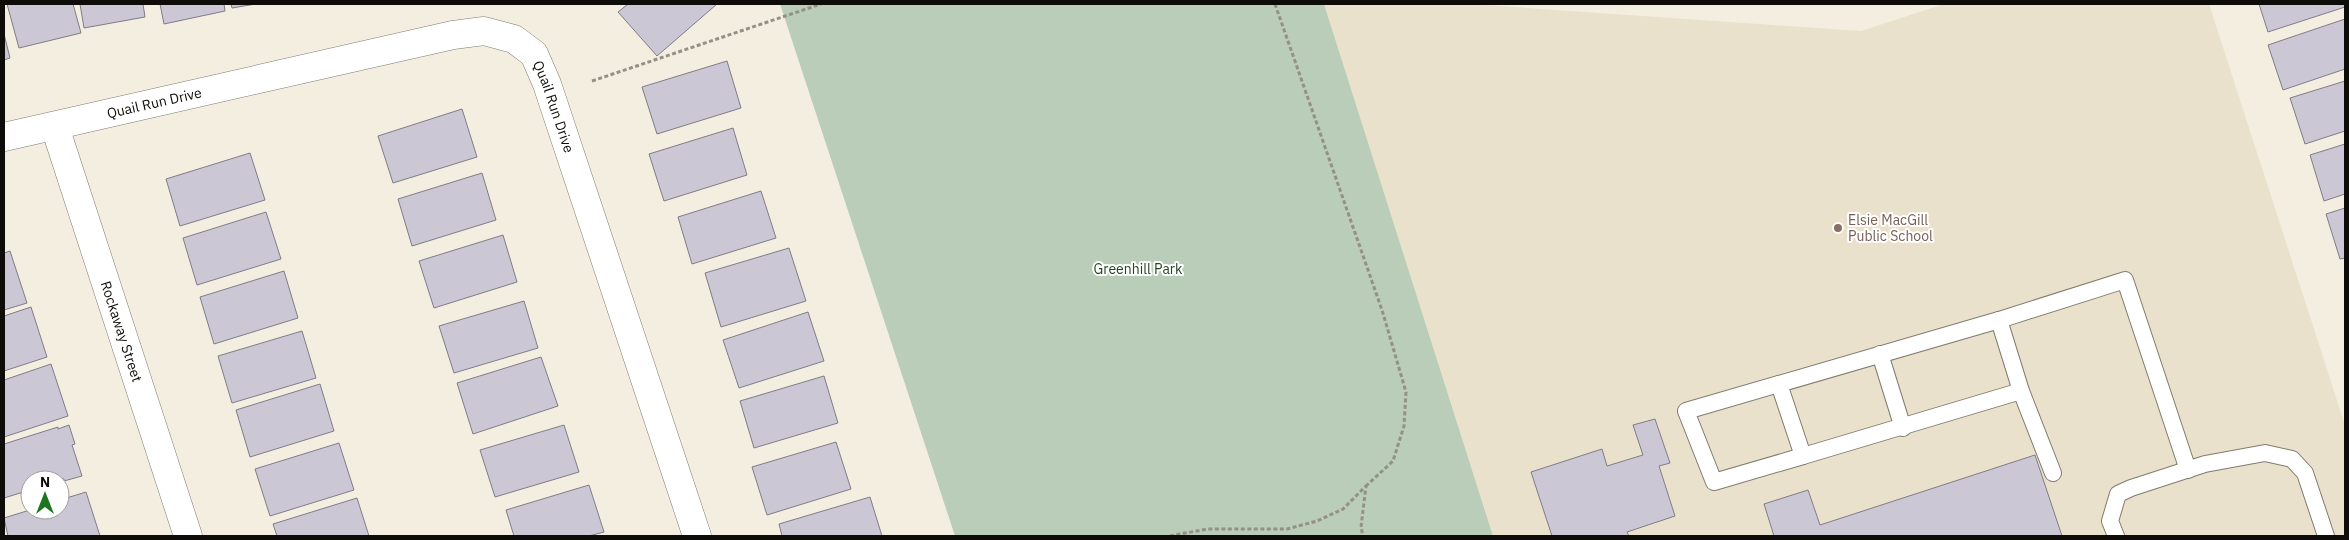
<svg xmlns="http://www.w3.org/2000/svg" width="2349" height="540" font-family="'IBM Plex Sans',sans-serif">
	<style>
		.built { fill: #eae1cc }
		.green { fill: #b9cdb8 }
		.building { fill: #cbc7d5; stroke: #7f7c88 }
		.lines { fill: none; stroke-linecap: round; stroke-linejoin: round }
		.lane-casing { stroke: #817b6f; stroke-width: 18 }
		.street-casing { stroke: #817b6f; stroke-width: 29 }
		.path { stroke: #949086; stroke-width: 3; stroke-dasharray: 4 2.5; stroke-linecap: butt }
		.lane { stroke: #fff; stroke-width: 16 }
		.street { stroke: #fff; stroke-width: 28 }
		.education-dot { fill: #8d6e63; stroke: #fff; stroke-width: 2 }
		.labels { text-anchor: middle; dominant-baseline: central; stroke-width: 4; stroke-linejoin: round; paint-order: stroke }
		.street-label { font-size: 14px; fill: #0e0c08; stroke: #fff }
		.education-label { font-size: 14px; fill: #785e54; stroke: #fff; text-anchor: start }
		.park-label { font-size: 14px; fill: #224621; stroke: #fff }
	</style>
	<rect width="100%" height="100%" fill="#f4eee0"/>
	<path class="built" d="M1324,4H1470L1861,31L1944,4H2209L2345,425V536H1493Z"/>
	<path class="green" d="M780,4H1324L1493,536H955Z"/>
	<g class="building">
		<path d="M7,4H73L81,33L19,48Z"/>
		<path d="M80,4H143L145,17L84,28Z"/>
		<path d="M160,4H224L225,11L164,24Z"/>
		<path d="M231,4H256L232,8Z"/>
		<path d="M628,4H717L657,56L618,12Z"/>
		<path d="M2259,4H2345V7L2268,32Z"/>
		<path d="M2345,19V69L2283,90L2268,45Z"/>
		<path d="M4,34L10,58L4,60Z"/>
		<path d="M727,61L741,108L657,134L642,87Z"/>
		<path d="M2345,81V131L2305,144L2290,98Z"/>
		<path d="M462,109L477,157L393,183L378,136Z"/>
		<path d="M733,128L747,175L664,201L649,154Z"/>
		<path d="M2345,144V194L2324,201L2310,155Z"/>
		<path d="M250,153L265,200L180,226L166,179Z"/>
		<path d="M482,173L496,220L412,246L398,199Z"/>
		<path d="M761,191L776,238L692,264L678,217Z"/>
		<path d="M2345,208V258L2340,259L2326,214Z"/>
		<path d="M266,212L281,259L197,285L183,238Z"/>
		<path d="M503,235L517,282L434,308L419,261Z"/>
		<path d="M789,248L806,301L721,327L705,273Z"/>
		<path d="M10,251L27,303L4,310V253Z"/>
		<path d="M284,271L298,318L214,344L200,297Z"/>
		<path d="M524,301L538,348L454,373L439,326Z"/>
		<path d="M31,307L47,357L4,371V316Z"/>
		<path d="M808,312L824,361L739,388L723,340Z"/>
		<path d="M302,331L316,378L232,403L218,356Z"/>
		<path d="M541,357L558,406L473,434L457,383Z"/>
		<path d="M51,364L68,416L4,437V380Z"/>
		<path d="M824,376L838,423L754,448L740,401Z"/>
		<path d="M320,384L334,431L250,457L236,410Z"/>
		<path d="M1655,419L1670,463L1659,466L1675,516L1627,532L1629,536H1552L1531,472L1602,449L1607,466L1643,455L1633,425Z"/>
		<path d="M69,425L75,444L72,445L82,476L64,481V479L30,480V490L4,498V444L58,427V429Z"/>
		<path d="M564,425L579,472L495,497L480,450Z"/>
		<path d="M836,442L851,489L767,515L752,467Z"/>
		<path d="M339,443L354,490L270,516L255,469Z"/>
		<path d="M2035,455L2062,536H1774L1764,504L1808,490L1820,525Z"/>
		<path d="M589,485L604,532L589,536H514L506,510Z"/>
		<path d="M86,492L100,536H8L4,518L30,510H60V500Z"/>
		<path d="M870,497L882,536H782L779,524Z"/>
		<path d="M357,498L369,536H277L273,524Z"/>
	</g>
	<g class="lines">
		<defs>
			<g id="lane">
				<path d="M1999,320L2021,391L2053,473"/>
				<path d="M1880,354L1903,428"/>
				<path d="M1779,384L1803,456L2021,391"/>
				<path d="M1803,456L1714,482L1686,411L1999,320L2125,280L2188,470"/>
				<path d="M2116,536L2110,521L2118,494L2131,488L2205,464L2265,453L2292,459L2305,473L2326,536"/>
			</g>
			<g id="street">
				<path id="s1" d="M55,127L188,536"/>
				<path id="s2" d="M4,137L453,35L484,31L514,39L534,54L547,84L697,536"/>
			</g>
		</defs>
		<use href="#lane" class="lane-casing"/>
		<use href="#street" class="street-casing"/>
		<g class="path">
			<path d="M1275,4L1382,310L1406,392L1404,426L1393,461L1366,486"/>
			<path d="M592,81L821,4"/>
			<path d="M1170,536L1207,529H1287L1317,521L1343,509L1366,486L1361,527L1363,536"/>
		</g>
		<use href="#lane" class="lane"/>
		<use href="#street" class="street"/>
	</g>
	<circle class="education-dot" cx="1838" cy="228" r="5"/>
	<g class="labels">
		<g class="street-label">
			<text stroke="none"><textPath href="#s2" startOffset="154">Quail Run Drive</textPath></text>
			<text stroke="none"><textPath href="#s2" startOffset="604">Quail Run Drive</textPath></text>
			<text stroke="none"><textPath href="#s1" startOffset="215">Rockaway Street</textPath></text>
		</g>
		<g class="education-label">
			<text x="1848" y="220">Elsie MacGill<tspan x="1848" dy="16">Public School</tspan></text>
		</g>
		<g class="park-label">
			<text x="1138" y="269">Greenhill Park</text>
		</g>
	</g>
	<rect width="2349" height="540" fill="none" stroke="#0e0c08" stroke-width="10"/>
	<g transform="translate(45 495)"><circle r="24" fill="#ffffff" stroke="#9f9e9c"/>
	<path d="M0-4L9 19L0 12L-9 19Z" fill="#1d7521"/>
	<text y="-8" font-size="14" font-weight="bold" text-anchor="middle" fill="#0e0c08">N</text>
	</g>
</svg>
